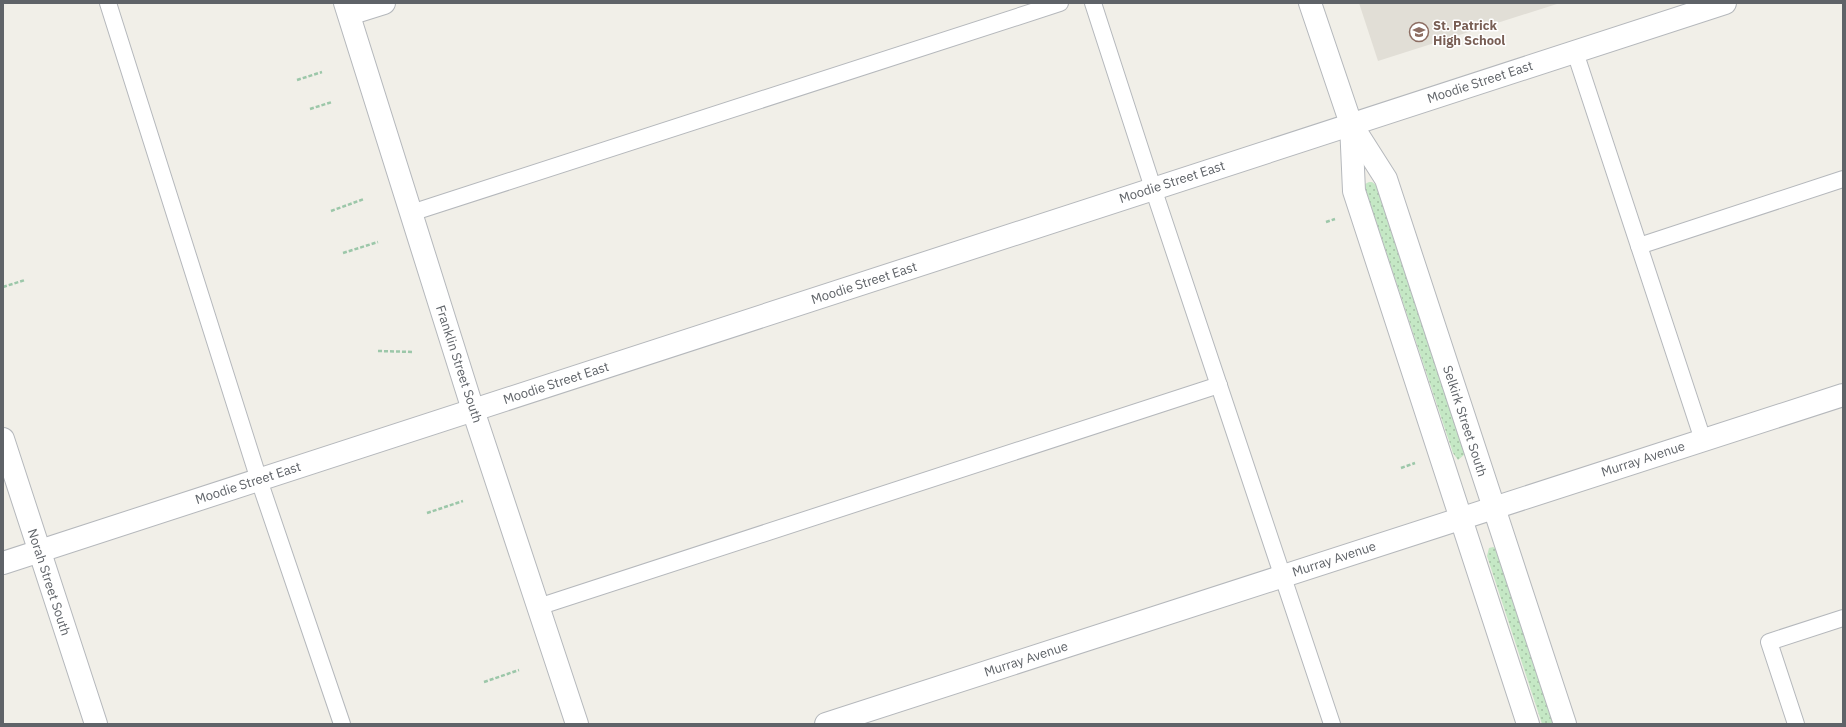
<svg xmlns="http://www.w3.org/2000/svg" width="1846" height="727" font-family="'IBM Plex Sans',sans-serif">
	<style>
		.education { fill: #e1ded6 }
		.grass { fill: url(#grass-dots) }
		.lines { fill: none; stroke-linecap: round; stroke-linejoin: round }
		.service-casing { stroke: #b5b8bc; stroke-width: 18 }
		.minor-casing { stroke: #b5b8bc; stroke-width: 24 }
		.tertiary-casing { stroke: #b5b8bc; stroke-width: 24 }
		.path { stroke: #9cc7a9; stroke-width: 2.5; stroke-dasharray: 4 2; stroke-linecap: butt }
		.service { stroke: #fff; stroke-width: 16 }
		.minor { stroke: #fff; stroke-width: 22 }
		.tertiary { stroke: #fff; stroke-width: 22 }
		.labels { text-anchor: middle; dominant-baseline: central; stroke-width: 3; stroke-linejoin: round; paint-order: stroke }
		.education-label { font-size: 13px; font-weight: bold; fill: #785e54; stroke: #fff; text-anchor: start }
		.street-label { font-size: 13px; fill: #5f6368; stroke: #fff }
	</style>
	<defs>
		<pattern id="grass-dots" width="8" height="8" patternUnits="userSpaceOnUse"><rect width="8" height="8" fill="#c5e8c5"/><path d="M2 2h.1M6 6h.1" fill="none" stroke="#a3c0a4" stroke-width="1.8" stroke-linecap="round"/></pattern>
	</defs>
	<rect width="100%" height="100%" fill="#f1efe8"/>
	<path class="education" d="M1359,3H1560L1378,61Z"/>
	<g class="grass">
		<path d="M1369,182H1372L1376,185L1463,448L1465,454L1458,460L1453,453L1366,191L1365,184Z"/>
		<path d="M1493,547L1497,549L1554,724H1542L1487,556L1489,548Z"/>
	</g>
	<g class="lines">
		<defs>
			<g id="service">
				<path d="M108,3L259,480L342,724"/>
				<path d="M1093,3L1153,188L1332,724"/>
				<path d="M1575,52L1703,440"/>
				<path d="M411,213L1060,3"/>
				<path d="M1639,246L1843,179"/>
				<path d="M538,607L1219,385"/>
				<path d="M1796,724L1769,642L1843,618"/>
			</g>
			<g id="minor">
				<path d="M1310,3L1351,124L1386,179L1565,724"/>
				<path d="M349,14L384,3"/>
				<path d="M1351,124L1354,191L1528,724"/>
				<path d="M3,439L96,724"/>
				<path d="M3,563L1725,3"/>
				<path d="M826,724L1843,395"/>
			</g>
			<path id="tertiary" d="M345,3L473,410L577,724"/>
		</defs>
		<use href="#service" class="service-casing"/>
		<use href="#minor" class="minor-casing"/>
		<use href="#tertiary" class="tertiary-casing"/>
		<g class="path">
			<path d="M297,80L322,72"/>
			<path d="M310,109L332,102"/>
			<path d="M331,211L364,199"/>
			<path d="M1326,222L1335,219"/>
			<path d="M343,253L378,242"/>
			<path d="M3,287L25,280"/>
			<path d="M378,351L414,352"/>
			<path d="M1401,468L1415,463"/>
			<path d="M427,513L463,501"/>
			<path d="M484,682L519,670"/>
		</g>
		<use href="#service" class="service"/>
		<use href="#minor" class="minor"/>
		<use href="#tertiary" class="tertiary"/>
	</g>
	<defs>
		<symbol id="school-ring" viewBox="-11 -11 22 22"><circle r="9.5" fill="#fff" stroke="#8d6e63" stroke-width="1.5"/><path d="M0-5L7-2L0 1L-7-2ZM-4 1L0 2.5L4 1V4Q0 6-4 4Z" fill="#8d6e63"/></symbol>
	</defs>
	<g fill-rule="evenodd">
		<use href="#school-ring" x="1408" y="21" width="22" height="22"/>
	</g>
	<g class="labels">
		<g class="education-label">
			<text x="1433" y="25">St. Patrick<tspan x="1433" dy="15">High School</tspan></text>
		</g>
		<g class="street-label">
			<text transform="translate(1480 82) rotate(-18)">Moodie Street East</text>
			<text transform="translate(1172 182) rotate(-18)">Moodie Street East</text>
			<text transform="translate(864 283) rotate(-18)">Moodie Street East</text>
			<text transform="translate(459 364) rotate(72)">Franklin Street South</text>
			<text transform="translate(556 383) rotate(-18)">Moodie Street East</text>
			<text transform="translate(1465 421) rotate(72)">Selkirk Street South</text>
			<text transform="translate(1643 459) rotate(-18)">Murray Avenue</text>
			<text transform="translate(248 483) rotate(-18)">Moodie Street East</text>
			<text transform="translate(1334 559) rotate(-18)">Murray Avenue</text>
			<text transform="translate(49 582) rotate(72)">Norah Street South</text>
			<text transform="translate(1026 659) rotate(-18)">Murray Avenue</text>
		</g>
	</g>
	<rect width="1846" height="727" fill="none" stroke="#5f6368" stroke-width="8"/>
</svg>
